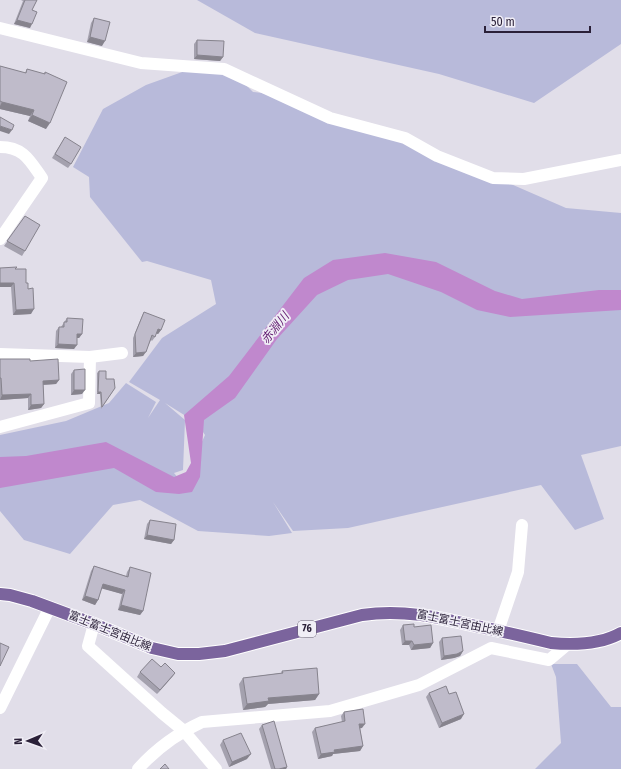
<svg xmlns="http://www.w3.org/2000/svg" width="621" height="769" font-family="'Fira Sans Condensed','Noto Sans JP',sans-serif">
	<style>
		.green { fill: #b8bada; fill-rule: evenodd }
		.water { fill: #c088cd }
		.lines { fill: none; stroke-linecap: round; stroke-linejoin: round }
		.major-casing { stroke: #fff; stroke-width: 14 }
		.minor { stroke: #fff; stroke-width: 12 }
		.major { stroke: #7b649d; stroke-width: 12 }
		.wall { fill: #a4a1ae }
		.shaded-wall { fill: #86838d }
		.building { fill: #bfbbca; stroke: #86838d }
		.labels { text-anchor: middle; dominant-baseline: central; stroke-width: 3.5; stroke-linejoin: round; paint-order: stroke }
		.shield { fill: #f0eef6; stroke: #655e71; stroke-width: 1 }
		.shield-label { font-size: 10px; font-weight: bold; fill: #2a2038 }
		.street-label { font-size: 11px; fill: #2a2038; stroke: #f0eef6 }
		.water-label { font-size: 12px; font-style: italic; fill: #631d71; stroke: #f0eef6 }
	</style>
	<rect width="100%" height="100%" fill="#e1dee9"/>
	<g class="green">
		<path d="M197,0H621V44L534,103L439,74L255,33Z"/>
		<path d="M185,71L235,74L253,92L262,93L405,138L566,208L621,213V446L581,455L604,519L575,530L541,485L348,528L293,531L273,502L292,533L269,536L198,531L140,500L113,505L70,554L24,540L0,511V435L66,421L109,403L126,383L156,402L148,418L160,400L129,382L162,338L216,304L211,280L147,261L142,262L90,197L89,177L73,167L103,109L146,85ZM165,403L197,423L205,435L183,484L174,473L183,470L185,420Z"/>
		<path d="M551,664H577L611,707H621V769H535L561,743L556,677Z"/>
	</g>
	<path class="water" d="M385,253L436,262L495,291L522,299L599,290H621V310L510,317L477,310L441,292L388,274L348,280L317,295L277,339L235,398L204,420L200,477L192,492L179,494L156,492L114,468L0,488V457L26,456L106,442L174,477L186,472L191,463L184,415L229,376L304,278L333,260Z"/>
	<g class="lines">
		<defs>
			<path id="major" d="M0,594L10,595L32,601L94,624L152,648L178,654H199L225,651L362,615C402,609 437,617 476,626C501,631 526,637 551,643C574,645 600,645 621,633"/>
		</defs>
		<use href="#major" class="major-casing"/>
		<g class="minor">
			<path d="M0,28L141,63L224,69L330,118L405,138L437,156L493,178L524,179L621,160"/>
			<path d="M0,147C24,147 30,161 42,178L0,239"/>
			<path d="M0,354L90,357L122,353"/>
			<path d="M0,427L89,403L90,357"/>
			<path d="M94,624L88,646L162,713L184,731L216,769"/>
			<path d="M498,631L518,572L522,525"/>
			<path d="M0,708L50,607"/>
			<path d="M138,769C156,749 178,733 202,722L330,711L419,685L491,648L549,660L568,644"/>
		</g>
		<use href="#major" class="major"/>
	</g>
	<g class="wall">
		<path d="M21,0H37L32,10L30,28L14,24L23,1Z"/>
		<path d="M94,18L102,46L87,42L91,23Z"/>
		<path d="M197,40L223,57L220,61L194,59V44Z"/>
		<path d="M0,66L25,73L27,69L44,74L45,72L46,129L28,121L30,116L0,109Z"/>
		<path d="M65,137L71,164L68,168L52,158Z"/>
		<path d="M25,216V251L22,256L4,246Z"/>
		<path d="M0,268L15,269L26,283L31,314L13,315L11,287H0Z"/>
		<path d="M144,312L161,330L158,334L156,333L155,337L152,341L151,340L143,356L133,357V338L142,316Z"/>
		<path d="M67,318L82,334L79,338H77L74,349L55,348L56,331L59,327H61Z"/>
		<path d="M0,359L30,361L59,380L56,384L43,385L44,404L41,408L28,410V398L0,400Z"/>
		<path d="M74,370L82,394L71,395V374Z"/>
		<path d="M99,371L115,388L101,409L100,394H97V373Z"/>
		<path d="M150,520L174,540L171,544L144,539L147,524Z"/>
		<path d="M94,566L126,576L127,572L130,567L143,611L140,615L118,610L122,594L102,588L98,600L95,605L82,600L91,571Z"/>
		<path d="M403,625L414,627L433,643L430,648L411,650L409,645H402L400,630Z"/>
		<path d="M442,638L463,651L460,656L454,658L441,660L439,642Z"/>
		<path d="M161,667L175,673L172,677L157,694L137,677L140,672Z"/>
		<path d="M282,671L319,694L315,700L268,704L265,707L243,710L239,684L243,678L281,673Z"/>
		<path d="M429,693L449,694L461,719L439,728L426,697Z"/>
		<path d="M344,712L362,728H360L363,746L360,751L333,754L332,756L318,759L312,732L315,728L342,722L341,716Z"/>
		<path d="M262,725L287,767L286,769H271L259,729Z"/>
		<path d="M223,740L247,759L229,767L220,745Z"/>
	</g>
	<g class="shaded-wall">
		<path d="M17,20L32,24L30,28L14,24Z"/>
		<path d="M90,37L105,41L102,46L87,42Z"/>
		<path d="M197,55L223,57L220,61L194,59Z"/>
		<path d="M2,102L34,110L30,116L0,109V106Z"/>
		<path d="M32,115L50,123L46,129L28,121Z"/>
		<path d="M0,126L12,130L9,134L0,131Z"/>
		<path d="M0,283H14L11,287H0Z"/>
		<path d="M34,309L31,314L13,315L16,310Z"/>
		<path d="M158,329L161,330L158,334L155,333Z"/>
		<path d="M77,334H82L79,338H74Z"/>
		<path d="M58,344L77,345L74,349L55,348Z"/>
		<path d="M146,352L143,356L133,357L136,353Z"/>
		<path d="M59,380L56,384L40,385L43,381Z"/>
		<path d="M74,390H85L82,394L71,395Z"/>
		<path d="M98,392H101L100,394H97Z"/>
		<path d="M31,394L28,398L0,400L2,395Z"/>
		<path d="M44,404L41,408L28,410L31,405Z"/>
		<path d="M147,535L174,540L171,544L144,539Z"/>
		<path d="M103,584L125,590L122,594L100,588Z"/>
		<path d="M85,596L98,600L95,605L82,600Z"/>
		<path d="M121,605L143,611L140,615L118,610Z"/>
		<path d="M405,641H412L409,645H402Z"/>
		<path d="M433,643L430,648L411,650L414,645Z"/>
		<path d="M463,651L460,656L454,658L441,660L444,656Z"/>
		<path d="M175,673L172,677L157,694L160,690Z"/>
		<path d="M319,694L315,700L268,704L265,707L243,710L247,704L268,698Z"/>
		<path d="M464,714L461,719L439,728L442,723Z"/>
		<path d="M359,724H365L362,728L356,729Z"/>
		<path d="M363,746L360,751L333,754L332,756L318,759L321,754L334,750Z"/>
		<path d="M251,754L247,759L229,767L232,762Z"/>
		<path d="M287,767L286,769H279Z"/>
	</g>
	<g class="building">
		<path d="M25,0H37L32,10L37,12L32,24L17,20Z"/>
		<path d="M94,18L110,22L105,41L90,37Z"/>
		<path d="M197,40L224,41L223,57L197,55Z"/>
		<path d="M0,66L26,73L27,69L45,74V72L67,82L50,123L32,115L34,110L2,102L0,101Z"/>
		<path d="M0,117L14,125L12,130L0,126Z"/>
		<path d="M65,137L81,147L71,164L55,154Z"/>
		<path d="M25,216L40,225L25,251L7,241Z"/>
		<path d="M17,267L15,269H26V283H28V289L33,288L34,309L16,310L14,283H0V268Z"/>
		<path d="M144,312L165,320L161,330L158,329L155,337L152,335L146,352L136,353L135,334Z"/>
		<path d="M67,318L83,319L82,334H77V345L58,344L59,327H64V322H67Z"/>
		<path d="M0,359H30V361L58,359L59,380L43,381L44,404L31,405V394L2,395L1,378H0Z"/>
		<path d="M85,369V390H74V370Z"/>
		<path d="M99,371H106V379H114L115,388L102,407L101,392H98Z"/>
		<path d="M150,520L176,524L174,540L147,535Z"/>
		<path d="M94,566L128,577L130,567L151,573L143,611L121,605L125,590L103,584L98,600L85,596Z"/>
		<path d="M414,624V627L431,625L433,643L414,645L412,641H405L403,625Z"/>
		<path d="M461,636L463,651L457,654L444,656L442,638Z"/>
		<path d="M0,643L9,647L0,666Z"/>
		<path d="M152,659L161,667L165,663L175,673L160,690L140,672Z"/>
		<path d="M317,668L319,694L268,698L269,701L247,704L243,678L283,673L282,671Z"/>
		<path d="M446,686L449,694L456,692L464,714L442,723L429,693Z"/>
		<path d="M363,709L365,724H359L363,746L334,750L335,752L321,754L315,728L345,721L344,712Z"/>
		<path d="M274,721L287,767L279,769H275L262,725Z"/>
		<path d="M241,733L251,754L232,762L223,740Z"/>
		<path d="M165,764L169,769H160Z"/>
	</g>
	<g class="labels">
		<rect class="shield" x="298" y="621" width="18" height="16" rx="3"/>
		<g class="shield-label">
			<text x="307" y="629">76</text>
		</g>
		<g class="street-label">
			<text transform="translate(460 623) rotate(12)">富士富士宮由比線</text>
			<text transform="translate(110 631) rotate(22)">富士富士宮由比線</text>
		</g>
		<g class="water-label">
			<text transform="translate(275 328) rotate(-51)">赤淵川</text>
		</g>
	</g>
	<g transform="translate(28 741) rotate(268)" stroke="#f0eef6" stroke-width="3" paint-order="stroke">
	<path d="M0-3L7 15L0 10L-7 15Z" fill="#2a2038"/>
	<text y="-6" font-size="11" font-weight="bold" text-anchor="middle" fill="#2a2038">N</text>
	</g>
	<path d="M485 26v6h105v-6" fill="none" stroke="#2a2038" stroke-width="2"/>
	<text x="491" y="26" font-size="12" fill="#2a2038" stroke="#f0eef6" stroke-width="3" paint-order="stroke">50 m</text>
</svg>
